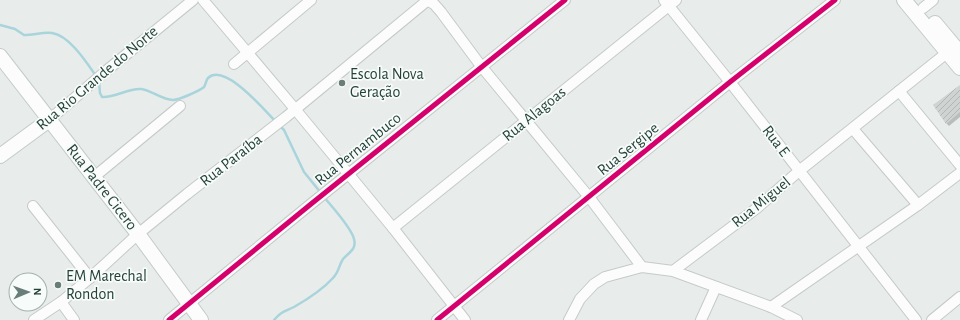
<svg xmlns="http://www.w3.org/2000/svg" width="960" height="320" font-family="'Alegreya Sans',sans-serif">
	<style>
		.shadow { fill: #0003 }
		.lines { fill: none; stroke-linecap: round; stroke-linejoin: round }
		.stream { stroke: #a9d4db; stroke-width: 2.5 }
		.building { fill: url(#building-hatch) }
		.street-casing { stroke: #c5cac8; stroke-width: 12 }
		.secondary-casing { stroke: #c3cbc8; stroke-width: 16 }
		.street { stroke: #fcfcfc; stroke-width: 10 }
		.secondary { stroke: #fcfcfc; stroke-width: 14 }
		.cycleway-casing { stroke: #f7fbf9; stroke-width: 8 }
		.cycleway { stroke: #d6006c; stroke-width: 5 }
		.poi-dot { fill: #697e78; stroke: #f7fbf9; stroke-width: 1.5 }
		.labels { text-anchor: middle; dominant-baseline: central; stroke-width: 3.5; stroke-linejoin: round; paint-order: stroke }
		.poi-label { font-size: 16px; fill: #24423a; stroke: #f7fbf9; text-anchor: start }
		.street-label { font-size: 16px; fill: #24423a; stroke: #f7fbf9 }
	</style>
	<defs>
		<pattern id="building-hatch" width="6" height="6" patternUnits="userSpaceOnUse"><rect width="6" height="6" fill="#cfd4d2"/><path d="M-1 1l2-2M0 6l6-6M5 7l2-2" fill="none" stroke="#b2b7b5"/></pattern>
	</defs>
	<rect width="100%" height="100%" fill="#e8edeb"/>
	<path class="shadow" d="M960,86V117L949,126L946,123Z"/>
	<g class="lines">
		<g class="stream">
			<path d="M0,25L15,29L24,35C33,35 43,32 52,33C69,35 87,63 96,76"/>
			<path d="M99,81L100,93L102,97C115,98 128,88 141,89C151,90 162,100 173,100C179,100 199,91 204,87C206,84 206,80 208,78C225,62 266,112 276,122"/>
			<path d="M280,126L284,130L304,172L321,193"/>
			<path d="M274,320C282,311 284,312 294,307C308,299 323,289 333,278C339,272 339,265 343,259C348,253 357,250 354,239C351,227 332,207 324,197"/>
		</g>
	</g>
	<path class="building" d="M960,85V112L946,124L933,105Z"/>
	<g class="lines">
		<defs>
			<g id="street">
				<path d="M203,0L295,109L393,228L465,320"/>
				<path d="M426,0L434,4L441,12L481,66L589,197L642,267"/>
				<path d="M664,0L730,82L916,320"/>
				<path d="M923,8L933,0"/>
				<path d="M234,64L311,0"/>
				<path d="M899,91L960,165"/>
				<path d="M49,120L106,71L193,0"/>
				<path d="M853,129L918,205"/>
				<path d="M94,177L180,106"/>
				<path d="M33,206L90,278"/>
				<path d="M393,228L676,0"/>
				<path d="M673,271L757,208L799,171L953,48"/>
				<path d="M61,302L74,320"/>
				<path d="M771,307L918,205L960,173"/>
				<path d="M34,320L61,302L90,278L138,234L187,194L286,117L428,0"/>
				<path d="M169,320L311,204L565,0"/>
				<path d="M437,320L730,82L835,0"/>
				<path d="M569,320L580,299L594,284L605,277L642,267L673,271L771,307L797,320"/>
				<path d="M701,320L716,287"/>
				<path d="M932,320L960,297"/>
			</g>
			<g id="secondary">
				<path d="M904,0L960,68"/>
				<path d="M935,23L960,53"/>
				<path d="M0,56L138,234L201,320"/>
				<path d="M0,156L49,120"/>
			</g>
		</defs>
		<use href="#street" class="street-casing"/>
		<use href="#secondary" class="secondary-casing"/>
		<use href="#street" class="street"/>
		<use href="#secondary" class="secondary"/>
		<defs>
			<g id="cycleway">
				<path d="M169,320L311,204L565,0"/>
				<path d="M437,320L730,82L835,0"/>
			</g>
		</defs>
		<use href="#cycleway" class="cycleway-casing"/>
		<use href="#cycleway" class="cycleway"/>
	</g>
	<g class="poi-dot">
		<circle cx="342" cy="83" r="4"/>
		<circle cx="58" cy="285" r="4"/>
	</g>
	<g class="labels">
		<g class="poi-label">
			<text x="350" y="74">Escola Nova<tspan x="350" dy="18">Geração</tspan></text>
			<text x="66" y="276">EM Marechal<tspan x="66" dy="18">Rondon</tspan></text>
		</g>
		<g class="street-label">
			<text transform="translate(97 78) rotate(-40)">Rua Rio Grande do Norte</text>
			<text transform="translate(534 114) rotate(-39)">Rua Alagoas</text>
			<text transform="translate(776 141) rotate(53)">Rua E</text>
			<text transform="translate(358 149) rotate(-39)">Rua Pernambuco</text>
			<text transform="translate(628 149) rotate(-39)">Rua Sergipe</text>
			<text transform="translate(231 160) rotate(-38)">Rua Paraíba</text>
			<text transform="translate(102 187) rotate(52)">Rua Padre Cicero</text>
			<text transform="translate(761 202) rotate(-39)">Rua Miguel</text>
		</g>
	</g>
	<g transform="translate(28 292) rotate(88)"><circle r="19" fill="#f7fbf9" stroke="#a3b1ad"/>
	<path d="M0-3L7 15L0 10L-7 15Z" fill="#697e78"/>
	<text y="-6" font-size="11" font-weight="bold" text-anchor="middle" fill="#24423a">N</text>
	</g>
</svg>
